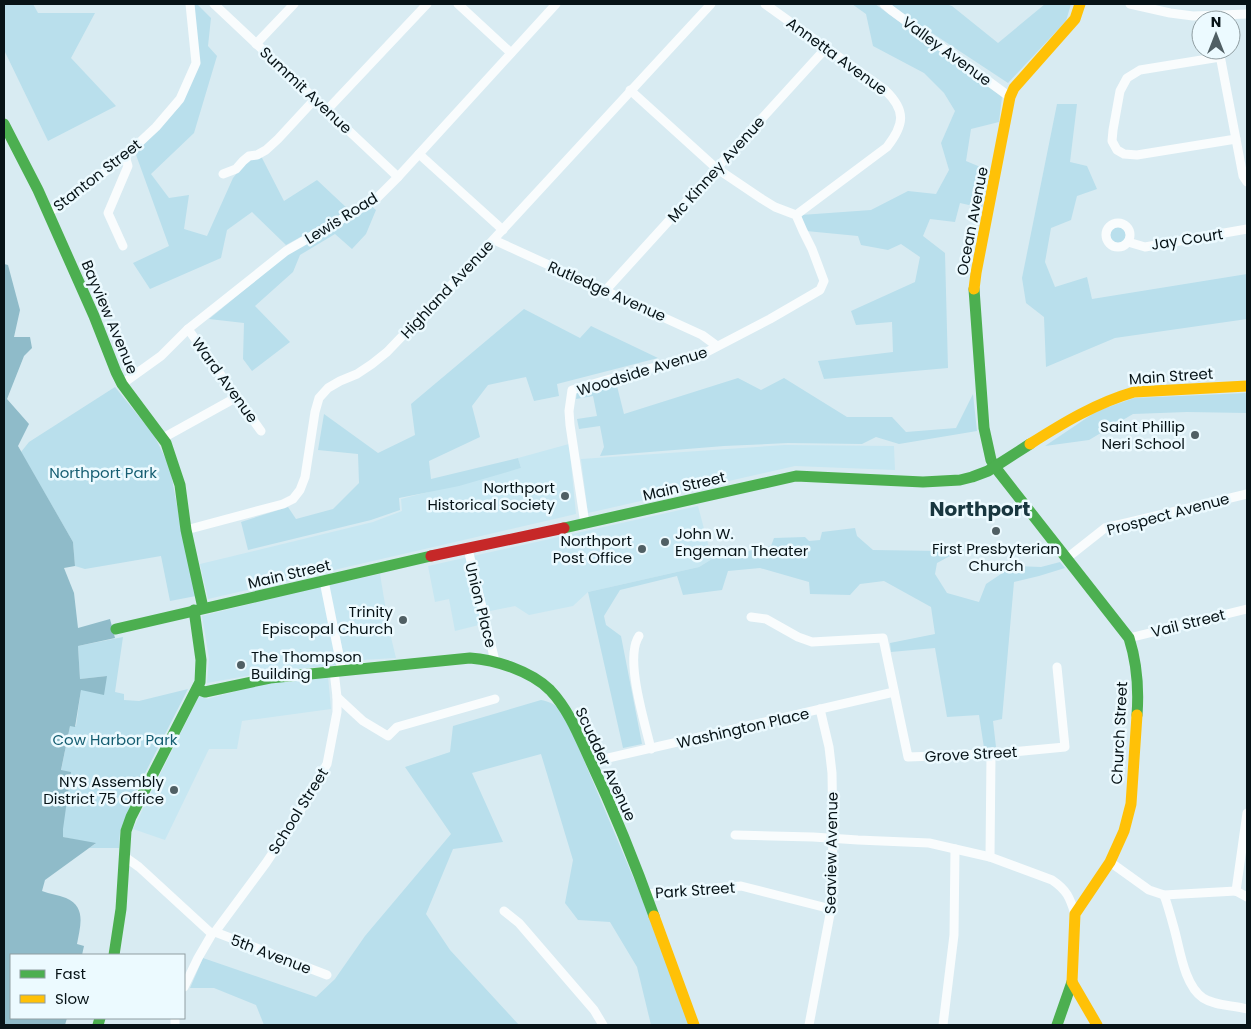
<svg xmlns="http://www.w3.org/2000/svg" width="1251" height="1029" font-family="Poppins,sans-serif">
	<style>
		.built { fill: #c7e7f2 }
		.green { fill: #b9dfec }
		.water { fill: #8fbbc9 }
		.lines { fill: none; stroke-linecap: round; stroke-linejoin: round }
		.street { stroke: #f9fcfd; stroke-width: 9 }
		.fast { stroke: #4caf50; stroke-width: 11 }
		.slow { stroke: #ffc107; stroke-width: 11 }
		.jam { stroke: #c62828; stroke-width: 11 }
		.poi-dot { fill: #505f64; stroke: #ecfaff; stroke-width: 2 }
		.labels { text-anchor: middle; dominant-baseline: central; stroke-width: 5; stroke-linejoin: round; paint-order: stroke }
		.street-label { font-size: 15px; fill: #071317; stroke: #ecfaff }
		.poi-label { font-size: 15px; fill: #071317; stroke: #ecfaff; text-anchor: end }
		.park-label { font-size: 15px; fill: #165e72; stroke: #ecfaff }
		.district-label { font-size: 20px; font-weight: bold; fill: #18363f; stroke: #ecfaff }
	</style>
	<rect width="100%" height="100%" fill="#d8ebf2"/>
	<g class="built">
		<path d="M569,444L576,514L208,599L200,564L373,522L402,511L401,499L521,468L518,458Z"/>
		<path d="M785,445L894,446L895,470L795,466L588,513L581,459Z"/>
		<path d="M698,506L712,559L699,567L588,592L573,606L529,615L515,606L485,612L487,623L455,631L449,599L435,602L428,566Z"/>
		<path d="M380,574L389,629L396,658L345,661L328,585Z"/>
		<path d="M322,586L338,665L275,671L207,683L209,658L202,616Z"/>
		<path d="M328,677L331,709L242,721L237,749H209L165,840L133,829L199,696L207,699L271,682Z"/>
	</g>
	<g class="green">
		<path d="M4,4H33L38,13H95L71,58L116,106L48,141L5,52Z"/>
		<path d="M194,4H197L211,18L208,46L217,56L194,133L151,174L169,198L189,195L184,229L207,236L233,178L246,162L261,156L284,201L317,180L349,210L286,245L252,212L227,230L221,258L150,289L133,263L169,246L135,152L180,106L198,68Z"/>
		<path d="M852,4H875L1002,97L999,122L971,129L966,161L990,171L982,208L960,203L955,222L930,219L923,236L945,253L948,368L824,379L818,361L893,352L892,322L856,325L851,311L915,282L920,257L901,244L888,250L861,245L858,236L806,231L801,215L871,210L908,191L936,194L949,170L941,143L955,111L944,93L924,73L873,46L866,14Z"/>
		<path d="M888,4H946L952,6L998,43L1045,4H1071L1066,21L1008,83Z"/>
		<path d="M1057,104H1077L1070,162L1087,166L1097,189L1077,196L1071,220L1051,228L1045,262L1055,287L1087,277L1092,299L1247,274V319L1115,338L1046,367L1044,317L1026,303L1022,278Z"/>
		<path d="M371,206L376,210L366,234L352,249L335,234L300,255L293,272L255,306L290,342L252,371L243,359L244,323L209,319L289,253Z"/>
		<circle cx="1118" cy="235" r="10"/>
		<path d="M524,309L580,338L591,326L658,358L557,384L559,396L534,401L526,377L488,385L472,406L480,437L429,461L431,479L518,458L521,468L459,486L399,498L400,510L371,520L248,550L241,522L288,507L296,519L333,509L359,483L358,454L318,450L324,414L378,453L415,435L411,404Z"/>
		<path d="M738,378L761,390L784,378L847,417H892L906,432L956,428L973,394L977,431L899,444L876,437L862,444L788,443L724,446L600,456L604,447L600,426L579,429L577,419L597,416L593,396L576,399L577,392L616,382L624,414Z"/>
		<path d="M115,387L154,435L170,468L183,538L196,596L170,601L161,556L85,569L75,566L73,542L21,452L29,442Z"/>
		<path d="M1247,393V413L1187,412L1133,414L1089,440L1045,446L1097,411L1134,398Z"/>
		<path d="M855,528L857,536L873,550L940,551L974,543L937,563L935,574L947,593L979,602L986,584L1013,566L1041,567L1060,562L1065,568L1039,576L1014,582L1002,719L993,721L996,747L984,748L979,715L947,717L935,648L891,652L890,643L935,634L931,607L884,581L860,584L850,595L810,594L809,582L760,568L728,571L722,590L683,595L677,576L620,590L604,616L606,625L621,636L642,744L623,748L588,592L699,567L712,559L771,546L774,538L805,537L809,541L820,540L822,532Z"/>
		<path d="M123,637L115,692L124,694V700L139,701L188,689L139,785L120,832L119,848H89L95,844L63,837L61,771L70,725L76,726L81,689L107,676L80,679L78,646Z"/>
		<path d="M541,700C556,703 559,708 567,720L641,896L689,1025H651L637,967L610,922L578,920L565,903L573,860L541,754L472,773L503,842L453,849L426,914L450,950L519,1025H264L256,1005L214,988H190L203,958L316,997L335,979L365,936L451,834L405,767L450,752L453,726Z"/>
	</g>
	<path class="water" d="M4,264L8,265L20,310L14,337H30L32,348L24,356L7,399L29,424L18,446L73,542L75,566L64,568L74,593L78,628L110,619L115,638L78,646L80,679L107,676L104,695L81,690L75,727L70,726L61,770L71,772L63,829V837L96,843L45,880L42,891C50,894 58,895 66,898C87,907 80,927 77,944L84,946L82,955H11V1018H67L65,1025H4Z"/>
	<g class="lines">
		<g class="street">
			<path d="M214,4L398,177"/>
			<path d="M458,4L511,53"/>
			<path d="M765,4L885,90C907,111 904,125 887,147L796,215"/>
			<path d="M884,4L891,10L1010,97"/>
			<path d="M1130,4L1170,13L1193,16L1247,14"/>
			<path d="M256,44L294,4"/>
			<path d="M1219,50L1243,176L1247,182"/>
			<path d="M1220,57L1140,70L1127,78L1120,91L1113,130L1112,141L1117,150L1124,154L1137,155L1236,139"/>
			<path d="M327,110L427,4"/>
			<path d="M419,154L503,230"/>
			<path d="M223,174L236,169L243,161L249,156L257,155L266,150L278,139L315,99"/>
			<path d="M48,213L83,189L125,156L156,127L180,99L196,63L190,4"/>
			<circle cx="1118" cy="235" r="12"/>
			<path d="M494,240L702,335L717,346"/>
			<path d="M1128,242L1145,247L1247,229"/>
			<path d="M123,246L108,213L128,166L125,156"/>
			<path d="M605,291L826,48"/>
			<path d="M188,329L261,431"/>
			<path d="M122,384L161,356L188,329L286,251L375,200L398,177L556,4"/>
			<path d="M163,438L237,397"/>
			<path d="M585,524L570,425L569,411L572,390L624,375L699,356L770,319L820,290L824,281L812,249L803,231L796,215L775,207L762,199L716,168L630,90"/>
			<path d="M186,530L283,504L293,499L300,490L305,477L315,412L319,398L328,388L340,381L357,374L372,364L387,352L457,279L711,4"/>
			<path d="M468,549L495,661"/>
			<path d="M1067,558L1105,528L1247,494"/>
			<path d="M324,581L342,670"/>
			<path d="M751,617L766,619L798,637L812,642L883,638L908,757L991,754L1065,747L1057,667"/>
			<path d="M639,636C624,658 645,723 651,749"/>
			<path d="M1129,638L1247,609"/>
			<path d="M337,697L363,721L388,736L397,727L495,699"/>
			<path d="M591,762L894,692"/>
			<path d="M735,835L813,837L858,840L929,843L990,857L1052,880C1067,890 1070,898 1075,914"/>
			<path d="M125,857L139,867L212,934"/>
			<path d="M990,857L991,754"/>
			<path d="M1110,862L1149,890L1164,895L1236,891"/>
			<path d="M1236,891L1247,813"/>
			<path d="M1236,891L1247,897"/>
			<path d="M645,894L741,886L831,909"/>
			<path d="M1164,895C1168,906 1171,917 1174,928C1180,949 1184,985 1203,998C1215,1006 1233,1005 1247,1009"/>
			<path d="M504,911L519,923L594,1010L603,1025"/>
			<path d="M215,932L327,975"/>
			<path d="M184,987L198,958L212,934L215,932L266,863L296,818L327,764L337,712V697L334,671"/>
			<path d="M175,1018V1025"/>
			<path d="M809,1025L831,909L833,838L832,773L829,747L820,709"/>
			<path d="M943,1025L954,935L955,849"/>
		</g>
		<g class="fast">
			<path d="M4,124L38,190L94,316L116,372L122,384L166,443L180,485L186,530L203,608"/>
			<path d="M974,289L984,428L991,460L995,467L1129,638C1137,663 1139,688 1137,715"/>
			<path d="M564,528L796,476L923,482L960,480L972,477L988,471L1030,444"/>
			<path d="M116,629L431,556"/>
			<path d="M197,689L205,692L270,678L470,658C496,660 531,671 550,690C569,710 579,736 590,760C614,811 635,863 654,916"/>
			<path d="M114,955L121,909L126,831L131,817L200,682L201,660L194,610"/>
			<path d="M98,1025L100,1018"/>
			<path d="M1057,1025L1072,982"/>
		</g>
		<g class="slow">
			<path d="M974,289L976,273L1010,97L1014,88L1075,19L1080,4"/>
			<path d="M1030,444C1063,423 1096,403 1134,392L1247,386"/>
			<path d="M654,916L694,1025"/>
			<path d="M1097,1025L1072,982L1075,914L1110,862L1124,831L1131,804L1137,715"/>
		</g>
		<path class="jam" d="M431,556L564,528"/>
	</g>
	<g class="poi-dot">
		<circle cx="1195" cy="435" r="5"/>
		<circle cx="565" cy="496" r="5"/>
		<circle cx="996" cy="531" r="5"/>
		<circle cx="665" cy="542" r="5"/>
		<circle cx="642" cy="549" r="5"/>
		<circle cx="403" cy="620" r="5"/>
		<circle cx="241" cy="665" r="5"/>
		<circle cx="174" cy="790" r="5"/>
	</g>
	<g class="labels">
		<g class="street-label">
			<text transform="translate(947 51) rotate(36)">Valley Avenue</text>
			<text transform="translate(837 56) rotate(36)">Annetta Avenue</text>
			<text transform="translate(306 90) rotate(43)">Summit Avenue</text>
			<text transform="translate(716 169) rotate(-48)">Mc Kinney Avenue</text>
			<text transform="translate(97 175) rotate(-38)">Stanton Street</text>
			<text transform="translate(341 218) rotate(-32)">Lewis Road</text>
			<text transform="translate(972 221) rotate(-79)">Ocean Avenue</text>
			<text transform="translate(1187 239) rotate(-9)">Jay Court</text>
			<text transform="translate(447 289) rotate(-47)">Highland Avenue</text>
			<text transform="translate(607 291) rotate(24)">Rutledge Avenue</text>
			<text transform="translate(110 317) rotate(67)">Bayview Avenue</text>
			<text transform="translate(642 371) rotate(-17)">Woodside Avenue</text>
			<text transform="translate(1171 376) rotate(-4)">Main Street</text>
			<text transform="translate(225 380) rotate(54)">Ward Avenue</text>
			<text transform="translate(684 486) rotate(-13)">Main Street</text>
			<text transform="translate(1168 514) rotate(-15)">Prospect Avenue</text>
			<text transform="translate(289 574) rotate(-13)">Main Street</text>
			<text transform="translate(481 605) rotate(76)">Union Place</text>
			<text transform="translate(1188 623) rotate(-14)">Vail Street</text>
			<text transform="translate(743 728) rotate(-13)">Washington Place</text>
			<text transform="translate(1119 733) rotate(-87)">Church Street</text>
			<text transform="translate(971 754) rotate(-3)">Grove Street</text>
			<text transform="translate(606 764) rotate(65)">Scudder Avenue</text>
			<text transform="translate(298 811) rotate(-58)">School Street</text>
			<text transform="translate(831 853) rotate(-89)">Seaview Avenue</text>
			<text transform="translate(695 890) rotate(-4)">Park Street</text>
			<text transform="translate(271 954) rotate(21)">5th Avenue</text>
		</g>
		<g class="poi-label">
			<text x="1185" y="426">Saint Phillip<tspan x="1185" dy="17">Neri School</tspan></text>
			<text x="555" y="487">Northport<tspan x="555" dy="17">Historical Society</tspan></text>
			<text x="675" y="533" text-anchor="start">John W.<tspan x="675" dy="17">Engeman Theater</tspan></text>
			<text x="632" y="540">Northport<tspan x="632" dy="17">Post Office</tspan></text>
			<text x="996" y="548" text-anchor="middle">First Presbyterian<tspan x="996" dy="17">Church</tspan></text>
			<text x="393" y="611">Trinity<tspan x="393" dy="17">Episcopal Church</tspan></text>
			<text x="251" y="656" text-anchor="start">The Thompson<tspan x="251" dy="17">Building</tspan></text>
			<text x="164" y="781">NYS Assembly<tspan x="164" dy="17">District 75 Office</tspan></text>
		</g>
		<g class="park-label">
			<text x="103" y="472">Northport Park</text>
			<text x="115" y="739">Cow Harbor Park</text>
		</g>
		<g class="district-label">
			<text x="980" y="509">Northport</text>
		</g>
	</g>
	<rect width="1251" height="1029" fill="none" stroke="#071317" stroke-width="10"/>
	<rect x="10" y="954" width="175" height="65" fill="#ecfaff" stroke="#909ea2"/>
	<rect x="20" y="970" width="25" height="8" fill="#4caf50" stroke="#909ea2"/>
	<text x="55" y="979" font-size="15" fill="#071317">Fast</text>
	<rect x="20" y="995" width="25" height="8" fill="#ffc107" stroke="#909ea2"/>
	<text x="55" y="1004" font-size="15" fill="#071317">Slow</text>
	<g transform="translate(1216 35)"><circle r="24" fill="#ecfaff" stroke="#909ea2"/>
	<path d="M0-4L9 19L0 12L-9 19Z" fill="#505f64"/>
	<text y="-8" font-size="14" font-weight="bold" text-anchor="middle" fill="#071317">N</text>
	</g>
</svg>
